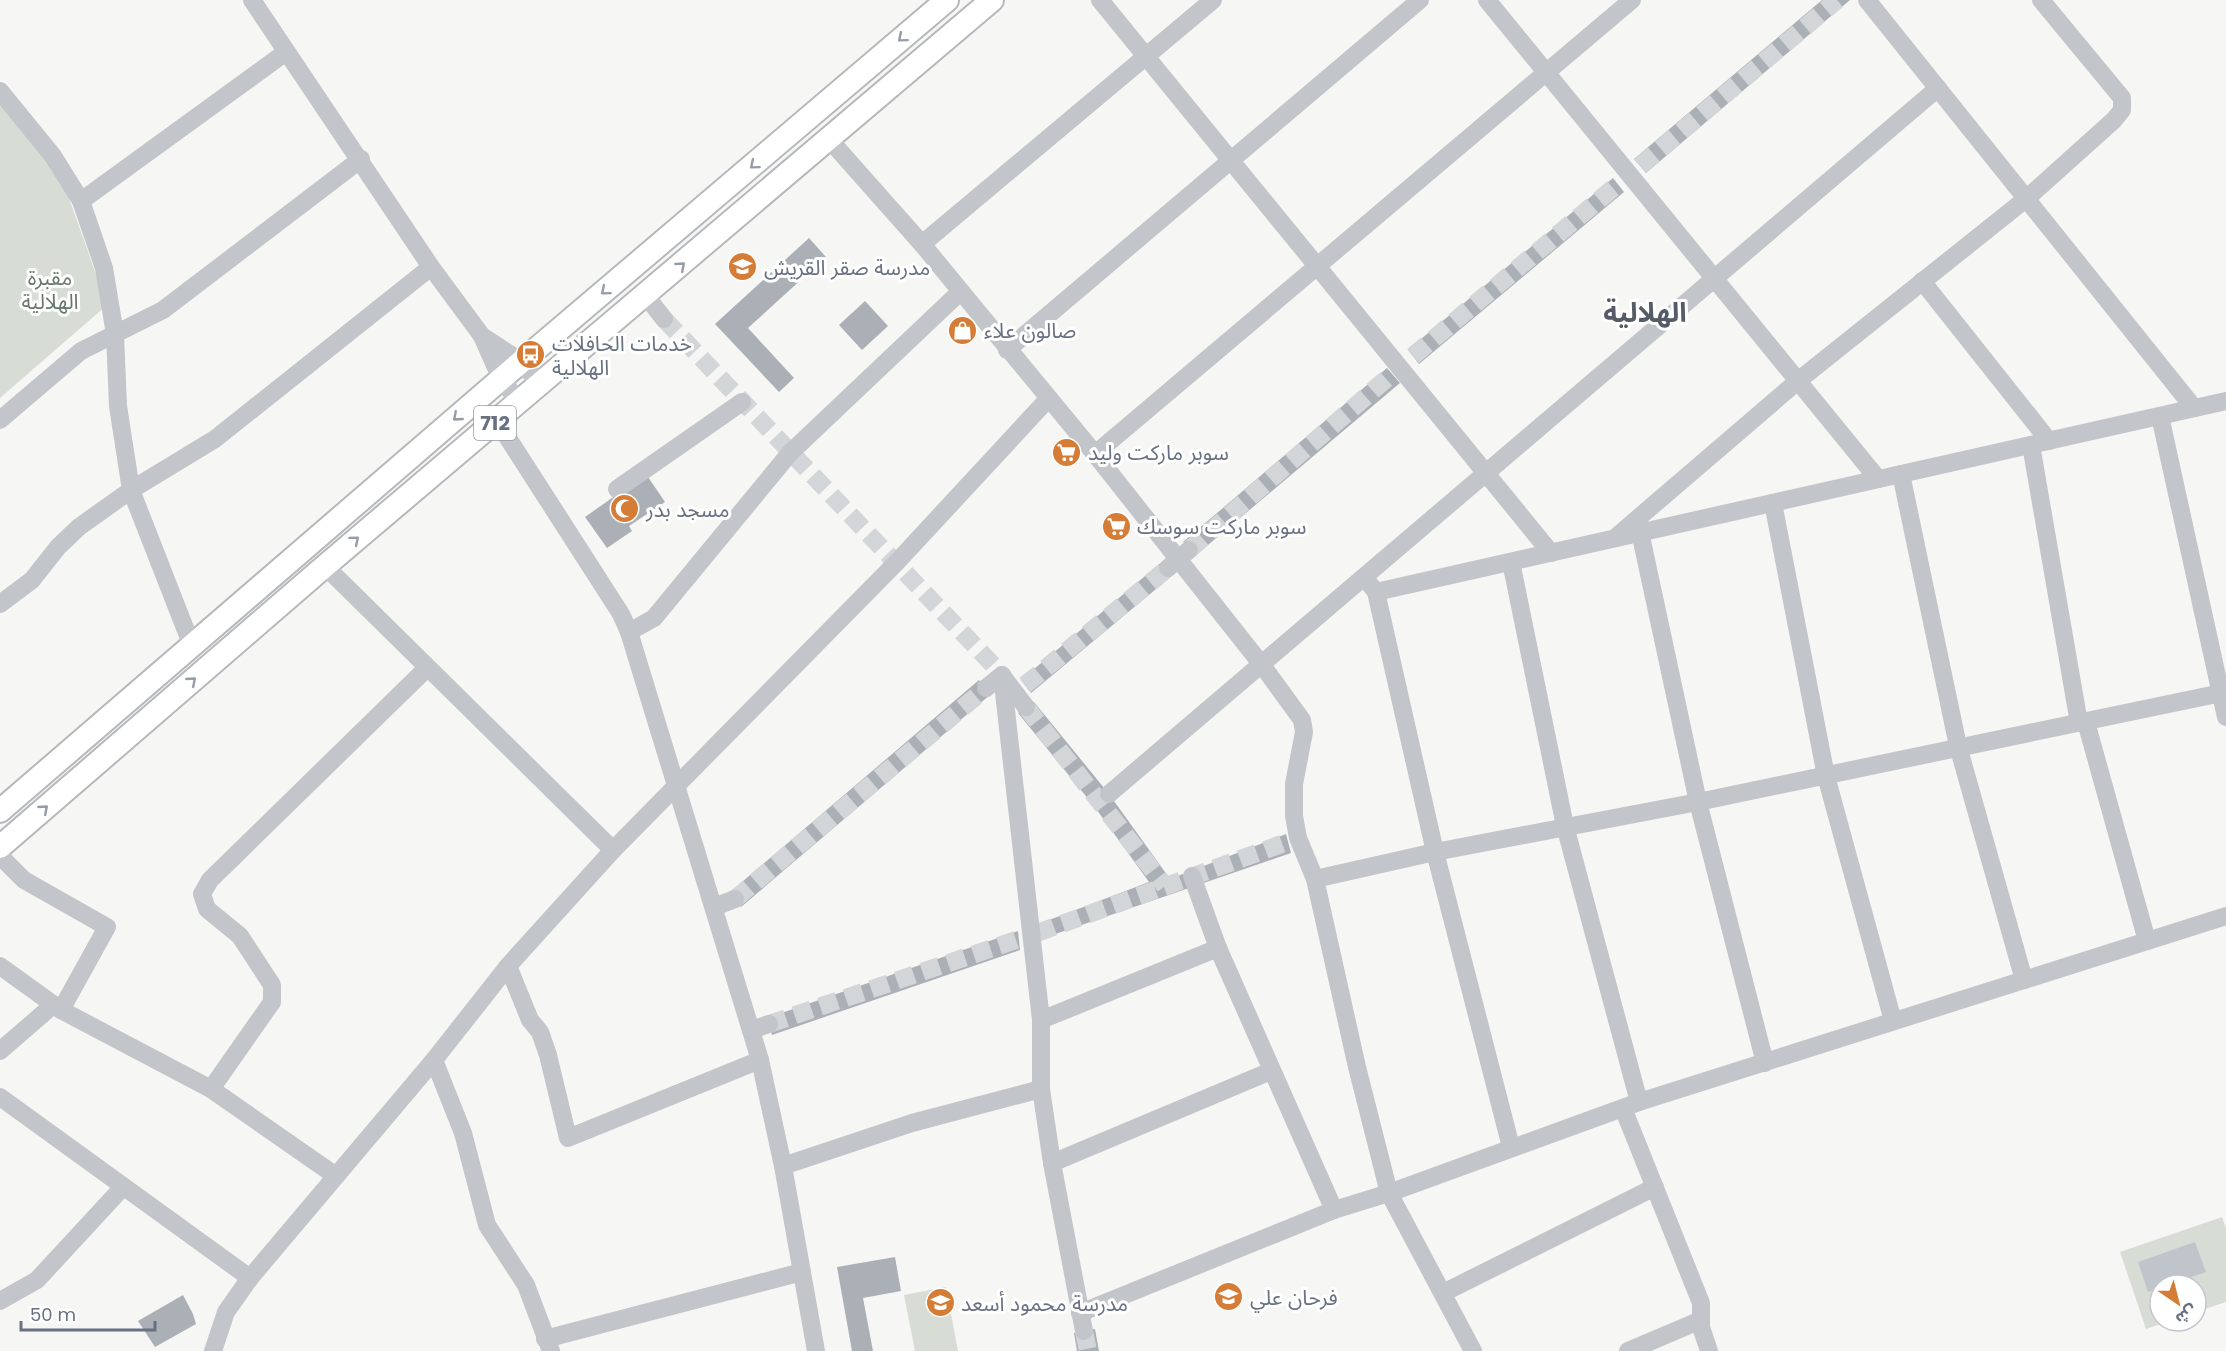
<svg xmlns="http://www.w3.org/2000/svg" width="2226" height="1351" font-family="Poppins,'Noto Sans Arabic',sans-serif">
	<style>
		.green { fill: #d7ddd5 }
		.water { fill: #c0c5cc }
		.building { fill: #abb0b7 }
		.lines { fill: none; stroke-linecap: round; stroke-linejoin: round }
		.minor-tunnel { stroke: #d2d6d8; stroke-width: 18; stroke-dasharray: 18 9; stroke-linecap: butt }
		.major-casing { stroke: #b6b8bc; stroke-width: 26 }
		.minor { stroke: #c2c5c9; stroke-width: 18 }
		.major { stroke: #fff; stroke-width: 22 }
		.oneway { stroke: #959ca8 }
		.labels { text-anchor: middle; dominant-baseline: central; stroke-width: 6; stroke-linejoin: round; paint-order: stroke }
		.shield { fill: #fff; stroke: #959ca8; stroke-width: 1.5 }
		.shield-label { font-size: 20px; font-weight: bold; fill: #687182 }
		.poi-label { font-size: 21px; fill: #687182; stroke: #fff; text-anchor: start }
		.park-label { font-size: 21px; fill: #667a67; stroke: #fff }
		.district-label { font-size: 27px; font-weight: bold; fill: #555c68; stroke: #fff }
	</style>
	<rect width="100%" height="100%" fill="#f6f7f4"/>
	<g class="green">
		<path d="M0,101L60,173L107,305L0,398Z"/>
		<path d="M2222,1217L2226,1228V1302L2196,1312V1285H2160V1321H2170L2146,1329L2120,1252Z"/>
		<path d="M946,1287L958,1351H915L904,1295Z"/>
	</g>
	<path class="water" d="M2195,1242L2206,1272L2168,1285H2160V1288L2148,1292L2138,1262Z"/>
	<g class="building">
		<path d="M1822,0H1850L1646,173L1634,159Z"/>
		<path d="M1613,178L1624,192L1419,364L1408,350Z"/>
		<path d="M809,238L826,257L748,328L794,378L779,392L715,324Z"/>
		<path d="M865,301L888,326L862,350L839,325Z"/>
		<path d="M1387,368L1400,383L1195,556L1183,542Z"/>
		<path d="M646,474L665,502L629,526L632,531L607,548L585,517Z"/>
		<path d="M1163,561L1174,574L1031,693L1021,680Z"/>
		<path d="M979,680L991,694L741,907L729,893Z"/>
		<path d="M1034,702L1109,794L1170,879L1286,834L1291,853L1038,940L1036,925L1149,882L1094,806L1018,713Z"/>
		<path d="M1018,931L1020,950L772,1035L767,1018Z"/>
		<path d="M895,1257L901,1291L863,1298L873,1351H852L837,1267Z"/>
		<path d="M183,1295L193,1314L196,1324L155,1347L138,1321Z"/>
		<path d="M1095,1329L1099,1351H1077L1074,1333Z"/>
	</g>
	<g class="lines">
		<g class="minor-tunnel">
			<path d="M1640,166L1837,0"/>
			<path d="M664,319L994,666"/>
			<path d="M1413,356L1618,184"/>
			<path d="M1189,550L1392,374"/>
			<path d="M1025,685L1168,568"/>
			<path d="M1026,707L1165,886"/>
			<path d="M735,899L986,688"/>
			<path d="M1037,933L1287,842"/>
			<path d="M769,1024L1019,939"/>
			<path d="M1084,1331L1088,1351"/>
		</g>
		<defs>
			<g id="major">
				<path d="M0,811L501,379L947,0"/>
				<path d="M0,847L325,566L992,0"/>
			</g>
		</defs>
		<use href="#major" class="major-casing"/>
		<g class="minor">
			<path d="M252,0L431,267L482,336L501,379L519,402"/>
			<path d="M1100,0L1551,553"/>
			<path d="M1487,0L1878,479"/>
			<path d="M1867,0L2194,408"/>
			<path d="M0,91L53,156L81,201L104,268L115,334L118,406L131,490L192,646"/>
			<path d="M828,138L922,244L1095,454L1262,665L1302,720L1304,732L1294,784V816L1298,838L1315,879L1357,1067L1389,1193L1473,1351"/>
			<path d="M81,201L286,52"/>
			<path d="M922,244L1213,0"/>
			<path d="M1922,281L2049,441"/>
			<path d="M646,296L664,319"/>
			<path d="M482,336L522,362L540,385"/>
			<path d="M1007,350L1420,0"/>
			<path d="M2160,416L2226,717"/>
			<path d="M0,420L81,351L163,310L361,159"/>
			<path d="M497,421L621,614L629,632L760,1060L783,1166L816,1351"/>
			<path d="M2031,445L2079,723"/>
			<path d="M1095,454L1632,0"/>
			<path d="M1901,474L1958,746L2024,980"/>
			<path d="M617,489L742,402"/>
			<path d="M1773,503L1826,776L1893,1021"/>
			<path d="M1640,532L1698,802L1765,1063"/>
			<path d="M1616,537L1799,380L2027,198L2114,120L2122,110V98L2041,0"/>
			<path d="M1511,562L1565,826L1639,1102"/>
			<path d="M325,566L613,850"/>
			<path d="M1168,568L1189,550"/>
			<path d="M1368,582L1376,592L1435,852L1511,1147"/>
			<path d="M1376,592L2226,401"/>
			<path d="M0,604L32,580L58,547L79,527L131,490L215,439L431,267"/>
			<path d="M629,632L654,618L790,453L960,292"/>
			<path d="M1002,675L1041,1020V1089L1052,1163L1084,1331"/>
			<path d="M1003,677L1026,707"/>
			<path d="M986,688L1002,675"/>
			<path d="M2086,722L2147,941"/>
			<path d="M1109,794L1938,88"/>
			<path d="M0,856L24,880L107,927L61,1010"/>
			<path d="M1192,876L1218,948L1334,1210"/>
			<path d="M1315,879L1435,852L1698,802L2226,692"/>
			<path d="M714,907L735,899"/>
			<path d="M0,966L61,1010L211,1089L336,1176"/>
			<path d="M508,966L530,1020L540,1032L548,1055L568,1138L760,1060"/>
			<path d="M1041,1020L1218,948"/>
			<path d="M751,1030L769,1024"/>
			<path d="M0,1051L53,1005"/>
			<path d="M434,1060L463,1133L487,1225L526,1285L551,1351"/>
			<path d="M211,1089L272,1002V985L240,936L207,909L202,894L210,880L427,668"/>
			<path d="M0,1097L250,1278"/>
			<path d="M1623,1108L1701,1303V1327L1709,1351"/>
			<path d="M1052,1163L1271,1071"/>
			<path d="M783,1166L912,1123L1041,1089"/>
			<path d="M1443,1293L1655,1187"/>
			<path d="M0,1301L37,1280L123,1187"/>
			<path d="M1080,1313L1334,1210L1389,1193L1639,1102L2226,916"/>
			<path d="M545,1339L802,1272"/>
			<path d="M213,1351L226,1312L250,1278L434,1060L508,966L613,850L897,562L1048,399"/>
			<path d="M1628,1351L1701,1320"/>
		</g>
		<use href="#major" class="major"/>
	</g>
	<defs><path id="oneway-chevron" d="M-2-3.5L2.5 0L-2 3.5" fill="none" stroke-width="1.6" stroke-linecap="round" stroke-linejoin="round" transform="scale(1.5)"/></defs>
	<g class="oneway">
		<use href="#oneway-chevron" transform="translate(902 38) rotate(140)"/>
		<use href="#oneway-chevron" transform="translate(754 165) rotate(140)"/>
		<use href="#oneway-chevron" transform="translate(681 266) rotate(-41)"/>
		<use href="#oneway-chevron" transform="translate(605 291) rotate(140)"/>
		<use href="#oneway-chevron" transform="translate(457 417) rotate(139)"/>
		<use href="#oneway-chevron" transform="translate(355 540) rotate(-40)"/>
		<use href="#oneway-chevron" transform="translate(192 681) rotate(-41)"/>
		<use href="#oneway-chevron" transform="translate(44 809) rotate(-41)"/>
	</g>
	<defs>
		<symbol id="school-disc" viewBox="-11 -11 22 22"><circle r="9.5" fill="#d57d36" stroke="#fff"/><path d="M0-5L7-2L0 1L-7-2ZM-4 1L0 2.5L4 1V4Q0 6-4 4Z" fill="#fff"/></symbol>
		<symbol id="shop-disc" viewBox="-11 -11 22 22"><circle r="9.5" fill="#d57d36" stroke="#fff"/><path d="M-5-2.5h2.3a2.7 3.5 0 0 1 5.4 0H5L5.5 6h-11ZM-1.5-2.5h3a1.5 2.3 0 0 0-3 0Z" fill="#fff"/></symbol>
		<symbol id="bus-disc" viewBox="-11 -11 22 22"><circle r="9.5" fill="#d57d36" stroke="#fff"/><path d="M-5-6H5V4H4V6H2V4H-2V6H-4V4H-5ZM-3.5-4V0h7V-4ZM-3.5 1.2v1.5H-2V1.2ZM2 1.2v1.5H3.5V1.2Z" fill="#fff"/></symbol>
		<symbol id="supermarket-disc" viewBox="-11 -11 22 22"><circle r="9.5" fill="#d57d36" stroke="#fff"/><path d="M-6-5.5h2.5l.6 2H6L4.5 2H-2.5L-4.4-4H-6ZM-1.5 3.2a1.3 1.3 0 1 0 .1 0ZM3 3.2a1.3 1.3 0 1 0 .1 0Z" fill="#fff"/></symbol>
		<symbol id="mosque-disc" viewBox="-11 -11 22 22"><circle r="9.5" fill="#d57d36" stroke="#fff"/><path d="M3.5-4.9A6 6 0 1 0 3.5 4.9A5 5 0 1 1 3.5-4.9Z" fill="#fff"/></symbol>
	</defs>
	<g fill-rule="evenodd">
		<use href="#school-disc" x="726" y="250" width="33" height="33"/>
		<use href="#shop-disc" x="946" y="314" width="33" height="33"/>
		<use href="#bus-disc" x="514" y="338" width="33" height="33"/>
		<use href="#supermarket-disc" x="1050" y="436" width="33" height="33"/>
		<use href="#mosque-disc" x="608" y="492" width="33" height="33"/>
		<use href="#supermarket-disc" x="1100" y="510" width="33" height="33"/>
		<use href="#school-disc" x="1212" y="1280" width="33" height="33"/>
		<use href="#school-disc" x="924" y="1286" width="33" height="33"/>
	</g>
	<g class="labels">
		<rect class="shield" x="474" y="406" width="42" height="34" rx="4.5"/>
		<g class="shield-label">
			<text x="495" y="423">712</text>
		</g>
		<g class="poi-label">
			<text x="764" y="267">مدرسة صقر القريش</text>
			<text x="984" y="330">صالون علاء</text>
			<text x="552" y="343">خدمات الحافلات<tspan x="552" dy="24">الهلالية</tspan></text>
			<text x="1088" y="452">سوبر ماركت وليد</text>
			<text x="646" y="509">مسجد بدر</text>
			<text x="1137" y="526">سوبر ماركت سوسك</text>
			<text x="1250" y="1297">فرحان علي</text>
			<text x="961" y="1303">مدرسة محمود أسعد</text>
		</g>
		<g class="park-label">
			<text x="50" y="277">مقبرة<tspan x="50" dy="24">الهلالية</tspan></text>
		</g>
		<g class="district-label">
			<text x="1645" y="312">الهلالية</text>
		</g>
	</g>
	<g transform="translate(2178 1303) rotate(145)"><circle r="28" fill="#ffffff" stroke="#c3c6cd" stroke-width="1.5"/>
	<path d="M0-4.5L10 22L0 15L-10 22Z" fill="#d57d36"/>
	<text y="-9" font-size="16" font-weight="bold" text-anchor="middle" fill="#687182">ش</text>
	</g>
	<path d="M21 1321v9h134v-9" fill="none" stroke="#687182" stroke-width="3"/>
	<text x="30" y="1321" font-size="18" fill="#687182" stroke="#ffffff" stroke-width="4.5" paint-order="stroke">50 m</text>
</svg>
